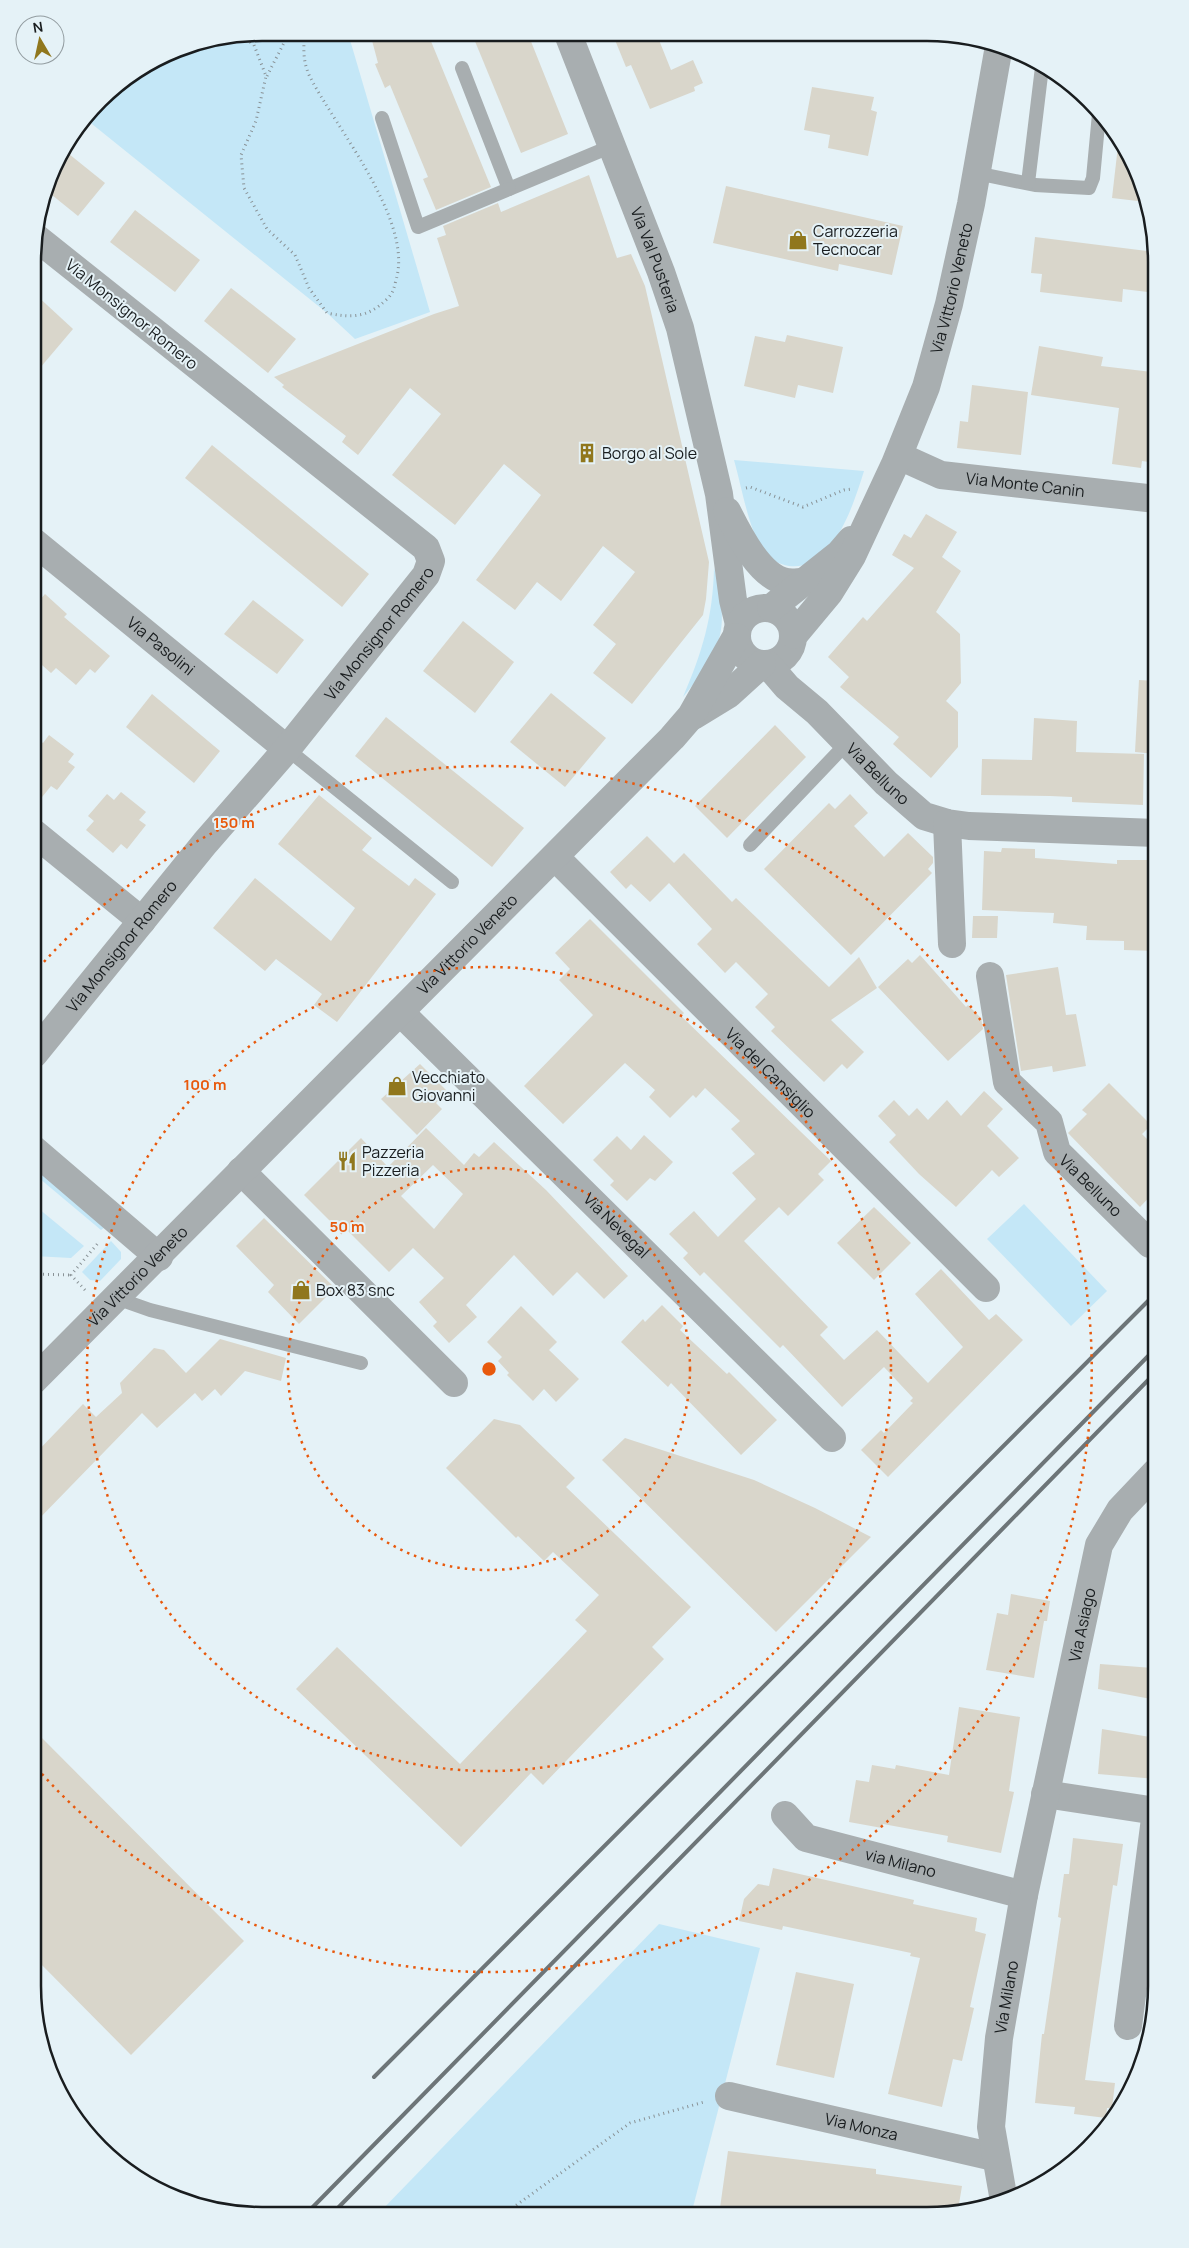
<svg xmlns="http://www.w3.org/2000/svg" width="1189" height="2248" font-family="Manrope,sans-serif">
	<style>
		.green { fill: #c4e7f7 }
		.building { fill: #d9d6cb; fill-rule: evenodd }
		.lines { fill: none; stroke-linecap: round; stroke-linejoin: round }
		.path { stroke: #899296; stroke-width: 3; stroke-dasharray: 1 4; stroke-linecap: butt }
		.lane { stroke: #a8aeb0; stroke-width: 14 }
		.street { stroke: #a8aeb0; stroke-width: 28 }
		.rail { stroke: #6d7578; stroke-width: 4 }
		.ring { fill: none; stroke: #e8590c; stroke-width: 2.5; stroke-dasharray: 2.5 5 }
		.labels { text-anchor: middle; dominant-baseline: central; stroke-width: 4; stroke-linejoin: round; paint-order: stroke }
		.poi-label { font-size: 16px; fill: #191d1f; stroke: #e5f2f7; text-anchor: start }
		.street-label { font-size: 16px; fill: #191d1f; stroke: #e5f2f7 }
		.rim { fill: none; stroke: #191d1f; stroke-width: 2.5 }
		.centre { fill: #e8590c; stroke: #e5f2f7; stroke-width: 2.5 }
		.ring-label { font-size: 15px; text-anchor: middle; font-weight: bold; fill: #e8590c; stroke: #e5f2f7; stroke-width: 4; stroke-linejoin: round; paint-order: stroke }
	</style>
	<rect width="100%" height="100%" fill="#e5f2f7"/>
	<g class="green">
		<path d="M263,33H348L430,312L355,339L327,313L87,120L111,90L175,50Z"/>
		<path d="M734,460L864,471C854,503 833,572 789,566C779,564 769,560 763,551C748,527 742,488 734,460Z"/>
		<path d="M714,568C730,629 723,650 683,697C702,653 713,617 714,568Z"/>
		<path d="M33,1166L105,1227L101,1230L33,1173Z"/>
		<path d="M33,1204L84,1246L71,1258L33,1256Z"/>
		<path d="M1024,1204L1107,1291L1071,1326L987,1239Z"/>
		<path d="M111,1241L121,1252V1259L100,1281L90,1280L82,1272Z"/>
		<path d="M659,1924L760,1948L691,2215L378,2214Z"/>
	</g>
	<g class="building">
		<path d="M370,33L428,34L491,187L436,210L423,179L428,177L390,85L385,88L375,64L378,63Z"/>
		<path d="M472,34H528L568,134L521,153Z"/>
		<path d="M613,35H657L671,70L693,60L703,83L694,87L695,91L650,109L631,65L626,67Z"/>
		<path d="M812,87L874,97L871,110L877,112L868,156L828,148L830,135L804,130Z"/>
		<path d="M1119,137L1144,188L1146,202L1112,198Z"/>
		<path d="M64,150L105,183L78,216L47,191L56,161Z"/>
		<path d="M589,175L617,258L631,254L645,286L709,562L706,599L703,615L632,704L593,673L616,644L593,625L635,572L603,546L561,601L537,582L515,610L476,580L541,495L504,464L455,525L392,475L441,414L410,388L358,455L342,442L346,436L282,387L284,385L274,377L434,314L459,306L437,238L446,235L443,226L498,203L501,212Z"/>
		<path d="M726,186L903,226L892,275L839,264L838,271L713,243Z"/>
		<path d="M135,210L200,260L175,292L110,242Z"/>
		<path d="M1035,237L1155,252L1156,293L1123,289L1122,302L1040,292L1042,274L1031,273Z"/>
		<path d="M231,288L296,339L268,373L204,321Z"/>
		<path d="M34,293L73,329L34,375Z"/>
		<path d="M787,335L843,347L833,393L798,385L795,398L744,386L755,336L785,342Z"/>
		<path d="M1039,346L1103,357L1101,366L1152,372V380H1156V463L1142,461L1141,468L1112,464L1119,408L1031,395Z"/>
		<path d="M972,385L1028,392L1021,455L957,448L960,421L968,422Z"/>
		<path d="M212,445L369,574L342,607L185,478Z"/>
		<path d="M926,514L957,532L942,557L961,571L936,612L960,634L961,683L946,701L958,712V747L931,778L893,744L899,737L840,687L849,677L828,657L863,617L867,621L914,568L892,555L904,534L911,538Z"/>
		<path d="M45,594L67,614L64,617L110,656L95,673L90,669L76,685L56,668L51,673L34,658V607Z"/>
		<path d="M253,600L304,640L277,674L224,634Z"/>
		<path d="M463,621L514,662L475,713L423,671Z"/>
		<path d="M1139,680L1156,681V754L1135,752Z"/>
		<path d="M551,693L606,738L565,787L510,742Z"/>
		<path d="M152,694L220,751L194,783L126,727Z"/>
		<path d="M386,717L524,828L492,867L355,756Z"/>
		<path d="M1034,718L1077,721L1076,752L1144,754L1143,805L1072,802V797L1050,796L981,795L982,759L1032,760Z"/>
		<path d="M775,725L806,757L727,838L695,806Z"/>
		<path d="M49,735L74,754L68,762L75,767L57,790L51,786L34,807V736L43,743Z"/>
		<path d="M121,792L146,812L139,820L146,825L127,849L121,844L113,853L86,830L94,821L88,816L107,794L114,800Z"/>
		<path d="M850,794L868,813L854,826L884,857L908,833L933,857V863L928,869L932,873L851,955L764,869L829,803L835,809Z"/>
		<path d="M319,795L372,838L362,850L409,886L415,878L436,894L337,1022L314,1005L322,994L276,959L265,971L213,928L255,878L331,941L355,908L278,844Z"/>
		<path d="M647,836L674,863L684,853L732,902L736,898L829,987L859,957L877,988L831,1020L864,1052L847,1069L842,1064L824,1082L771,1031L775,1027L755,1007L768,994L736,962L725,973L697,944L712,929L669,883L650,902L631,884L626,889L610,872Z"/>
		<path d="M1002,848L1035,849V858L1117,864V860H1156V951L1124,950V941L1086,940L1087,926L1053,923L1054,913L982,910L984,851L1001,852Z"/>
		<path d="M973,916H998L997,938H972Z"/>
		<path d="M590,919L684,1013L681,1016L831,1161L818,1174L824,1180L788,1216L779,1207L744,1241L828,1327L820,1335L844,1360L877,1330L928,1383L963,1347L915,1294L941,1269L989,1320L996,1314L1023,1340L888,1477L861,1450L881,1430L884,1433L913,1403L910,1401L913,1398L884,1367L842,1407L783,1345L780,1348L704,1272L700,1276L683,1258L688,1253L669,1234L694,1211L718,1237L756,1199L732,1173L755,1154L731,1129L740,1121L705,1088L696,1098L693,1095L670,1118L649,1097L655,1090L625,1063L563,1124L524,1086L593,1015L559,980L570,969L555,953Z"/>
		<path d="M920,955L966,1007L968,1005L981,1018L983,1029L948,1061L878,987L908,959L912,963Z"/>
		<path d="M1058,967L1066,1015L1076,1014L1086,1066L1053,1072L1052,1066L1021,1071L1006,975Z"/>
		<path d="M420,1064L447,1091L436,1103L442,1109L417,1135L381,1099Z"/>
		<path d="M1109,1083L1151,1125L1142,1134L1156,1148V1190L1140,1207L1068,1133L1087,1114L1082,1110Z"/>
		<path d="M984,1091L1003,1109L987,1126L1019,1158L999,1177L992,1170L956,1207L919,1174L889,1142L896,1135L878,1116L894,1100L909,1116L917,1108L928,1120L947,1100L961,1116Z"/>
		<path d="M426,1128L464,1165L474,1153L479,1157L494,1142L546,1190L628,1276L604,1299L577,1272L553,1296L514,1255L466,1305L477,1317L449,1343L433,1326L437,1322L419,1302L444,1278L413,1248L389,1272L341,1224L337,1228L304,1195L361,1138L388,1167ZM433,1165L463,1194L434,1229L401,1196Z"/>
		<path d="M644,1135L673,1162L655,1181L650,1178L627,1201L610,1185L614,1181L593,1160L617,1136L631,1150Z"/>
		<path d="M874,1207L911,1243L874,1280L837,1243Z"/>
		<path d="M264,1218L335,1288L299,1324L268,1292L274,1285L236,1246Z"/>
		<path d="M662,1305L683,1326L680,1330L727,1374L729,1372L777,1420L741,1455L671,1383L668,1387L621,1342L643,1319L645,1322Z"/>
		<path d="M521,1306L557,1342L549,1350L579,1379L556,1402L544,1389L533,1401L507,1375L509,1373L498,1361L502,1357L487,1342Z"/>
		<path d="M220,1339L286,1358L281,1381L245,1371L221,1396L215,1389L202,1401L195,1393L157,1428L142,1413L33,1525V1456L83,1404L96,1417L122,1393L120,1383L154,1348L164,1350L186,1373Z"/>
		<path d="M494,1419L520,1425L575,1478L566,1487L691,1607L652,1647L664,1659L543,1785L531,1773L461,1847L296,1689L337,1647L460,1764L587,1631L575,1620L599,1595L553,1552L544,1561L518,1536L516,1538L446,1468Z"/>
		<path d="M625,1438L754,1480L815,1508L871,1537L776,1632L602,1460Z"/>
		<path d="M1011,1594L1050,1601L1047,1621H1044L1034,1678L986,1670L997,1613L1008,1615Z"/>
		<path d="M1100,1664L1153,1668L1151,1699L1098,1689Z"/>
		<path d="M959,1707L1020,1717L1009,1791L1014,1792L1001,1853L947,1842L948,1836L883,1824L882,1828L849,1822L856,1780L869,1782L872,1765L895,1769L896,1765L949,1775Z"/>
		<path d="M33,1729L244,1941L131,2055L33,1956Z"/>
		<path d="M1102,1729L1156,1738V1779L1098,1774Z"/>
		<path d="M1073,1838L1123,1844L1117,1886L1113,1885L1085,2080L1115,2083L1112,2108H1107L1106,2118L1074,2114L1075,2107L1035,2103L1042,2034H1044L1061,1918L1058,1917L1064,1874H1069Z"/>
		<path d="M773,1868L914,1900L913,1904L977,1918L975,1931L986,1934L970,2007L974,2008L962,2061L953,2059L942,2107L888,2094L920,1958L910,1956L911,1953L783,1926L782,1930L739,1921L744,1899L758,1884L769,1886Z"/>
		<path d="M796,1972L854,1984L834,2078L776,2065Z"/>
		<path d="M728,2151L876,2169V2174L962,2186L958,2210L926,2216L719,2215Z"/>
	</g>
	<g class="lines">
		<g class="path">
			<path d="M242,36L254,45L266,76L256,121L241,155L244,188L267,229L295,255L309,288L327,313C351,318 367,318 386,300C393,294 394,288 396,280C414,221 336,128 310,77C303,63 303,48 305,33"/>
			<path d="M267,76L289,33"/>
			<path d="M746,488L750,487L803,507L844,490L852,489"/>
			<path d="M33,1274L71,1275"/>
			<path d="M85,1290L71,1275L99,1242"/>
			<path d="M504,2214L630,2123L704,2102"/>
		</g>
		<g class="lane">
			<path d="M462,68L509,189L612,146"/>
			<path d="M382,118L418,227L509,189"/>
			<path d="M976,173L1035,185L1089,188L1093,178L1099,114"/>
			<path d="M1028,183L1042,67H1045"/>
			<path d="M287,749L452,882"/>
			<path d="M750,845L847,743"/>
			<path d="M116,1298L150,1310L361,1363"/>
		</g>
		<g class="street">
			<path id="s1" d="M568,34L661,272L680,328L719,494L733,600L739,624"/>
			<path id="s2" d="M899,456L941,475L1156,499"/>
			<path d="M727,511C738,533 760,578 787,582C792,583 798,582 803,582"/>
			<path id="s3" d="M34,542L287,749"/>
			<circle cx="765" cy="636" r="28"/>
			<path d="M771,608L839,554L851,540"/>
			<path id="s4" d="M794,635L829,593L852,556L895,464L926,387L949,304L971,204L999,46"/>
			<path id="s5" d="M768,665L787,687L817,712L886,783L924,816L947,823L969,826L1156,833"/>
			<path d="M693,716L729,694L762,664"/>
			<path d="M947,823L952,944"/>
			<path d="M34,833L142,921"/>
			<path id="s6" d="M555,857L986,1288"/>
			<path id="s7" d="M990,976L1007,1082L1049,1122L1057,1152L1150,1244L1156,1237"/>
			<path id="s8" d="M400,1012L832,1438"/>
			<path id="s9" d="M34,1054L205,843L287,749L426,575L431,561L426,548L34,236"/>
			<path d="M33,1149L159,1257"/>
			<path d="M241,1171L454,1383"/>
			<path id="s10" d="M33,1381L672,738L691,716L736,637"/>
			<path d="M1045,1794L1156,1811"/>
			<path id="s11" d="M785,1815L806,1838L1024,1895"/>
			<path d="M1128,2026L1156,1811"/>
			<path id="s12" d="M729,2096L994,2157"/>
			<path id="s13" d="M1004,2201L991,2127L999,2038L1024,1895L1099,1545L1120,1510L1156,1472"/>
		</g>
		<g class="rail">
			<path d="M374,2077L1156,1293"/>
			<path d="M306,2214L1156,1348"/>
			<path d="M332,2214L1156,1372"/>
		</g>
	</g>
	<g class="ring">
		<circle cx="489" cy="1369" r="201"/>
		<circle cx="489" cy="1369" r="402"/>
		<path d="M34 973A603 603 0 1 1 34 1765"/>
	</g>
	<defs>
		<symbol id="shop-bare" viewBox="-9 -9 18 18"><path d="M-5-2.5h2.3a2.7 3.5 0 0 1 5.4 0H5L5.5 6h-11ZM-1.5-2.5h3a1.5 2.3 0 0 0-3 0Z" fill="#90771d" stroke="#e5f2f7" stroke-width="2.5" paint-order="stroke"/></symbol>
		<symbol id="building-bare" viewBox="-9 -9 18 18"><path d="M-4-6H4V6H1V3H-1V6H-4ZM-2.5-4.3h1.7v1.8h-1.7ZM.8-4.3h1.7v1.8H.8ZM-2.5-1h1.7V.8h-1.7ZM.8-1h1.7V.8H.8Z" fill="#90771d" stroke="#e5f2f7" stroke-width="2.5" paint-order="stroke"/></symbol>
		<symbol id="restaurant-bare" viewBox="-9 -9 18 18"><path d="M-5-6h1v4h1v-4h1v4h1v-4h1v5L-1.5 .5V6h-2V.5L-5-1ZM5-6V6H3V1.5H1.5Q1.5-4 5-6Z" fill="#90771d" stroke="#e5f2f7" stroke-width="2.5" paint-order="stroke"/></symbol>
	</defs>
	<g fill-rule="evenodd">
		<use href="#shop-bare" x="784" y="226" width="28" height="28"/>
		<use href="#building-bare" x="573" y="439" width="28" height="28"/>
		<use href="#shop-bare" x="383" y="1072" width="28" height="28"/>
		<use href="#restaurant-bare" x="333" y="1147" width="28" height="28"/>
		<use href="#shop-bare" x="287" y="1276" width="28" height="28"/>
	</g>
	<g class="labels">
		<g class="poi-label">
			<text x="813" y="231">Carrozzeria<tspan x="813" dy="18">Tecnocar</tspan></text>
			<text x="602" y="453">Borgo al Sole</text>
			<text x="412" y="1077">Vecchiato<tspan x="412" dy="18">Giovanni</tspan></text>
			<text x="362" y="1152">Pazzeria<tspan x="362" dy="18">Pizzeria</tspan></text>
			<text x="316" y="1290">Box 83 snc</text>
		</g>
		<g class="street-label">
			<text stroke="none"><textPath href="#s1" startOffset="242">Via Val Pusteria</textPath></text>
			<text stroke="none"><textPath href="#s4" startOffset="385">Via Vittorio Veneto</textPath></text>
			<text transform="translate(132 314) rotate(39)">Via Monsignor Romero</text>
			<text stroke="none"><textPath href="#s2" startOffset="131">Via Monte Canin</textPath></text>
			<text stroke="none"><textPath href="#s9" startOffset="544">Via Monsignor Romero</textPath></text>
			<text stroke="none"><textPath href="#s3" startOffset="164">Via Pasolini</textPath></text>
			<text stroke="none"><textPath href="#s5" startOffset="155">Via Belluno</textPath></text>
			<text stroke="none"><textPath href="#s10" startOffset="616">Via Vittorio Veneto</textPath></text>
			<text stroke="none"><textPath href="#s9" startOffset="139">Via Monsignor Romero</textPath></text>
			<text stroke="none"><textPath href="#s6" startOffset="305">Via del Cansiglio</textPath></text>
			<text stroke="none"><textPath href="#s7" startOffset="244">Via Belluno</textPath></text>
			<text stroke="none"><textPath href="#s8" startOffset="304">Via Nevegal</textPath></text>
			<text stroke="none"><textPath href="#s10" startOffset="148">Via Vittorio Veneto</textPath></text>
			<text stroke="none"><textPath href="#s13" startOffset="586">Via Asiago</textPath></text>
			<text stroke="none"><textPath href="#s11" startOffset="129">via Milano</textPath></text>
			<text stroke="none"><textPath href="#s13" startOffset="206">Via Milano</textPath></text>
			<text stroke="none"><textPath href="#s12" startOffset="136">Via Monza</textPath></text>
		</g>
	</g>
	<path d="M0 0H1189V2248H0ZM262 41H927A221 221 0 0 1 1148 262V1986A221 221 0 0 1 927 2207H262A221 221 0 0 1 41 1986V262A221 221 0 0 1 262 41Z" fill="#e5f2f7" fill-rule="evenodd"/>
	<path class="rim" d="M262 41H927A221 221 0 0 1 1148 262V1986A221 221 0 0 1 927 2207H262A221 221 0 0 1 41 1986V262A221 221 0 0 1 262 41Z"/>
	<circle cx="489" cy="1369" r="8" class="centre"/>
	<g class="ring-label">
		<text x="234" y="828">150 m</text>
		<text x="205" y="1090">100 m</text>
		<text x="347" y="1232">50 m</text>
	</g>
	<g transform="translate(40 40) rotate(351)"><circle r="24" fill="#e5f2f7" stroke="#939da1"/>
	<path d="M0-4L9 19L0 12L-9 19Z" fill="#90771d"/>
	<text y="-8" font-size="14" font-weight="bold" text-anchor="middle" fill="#191d1f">N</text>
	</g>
</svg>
